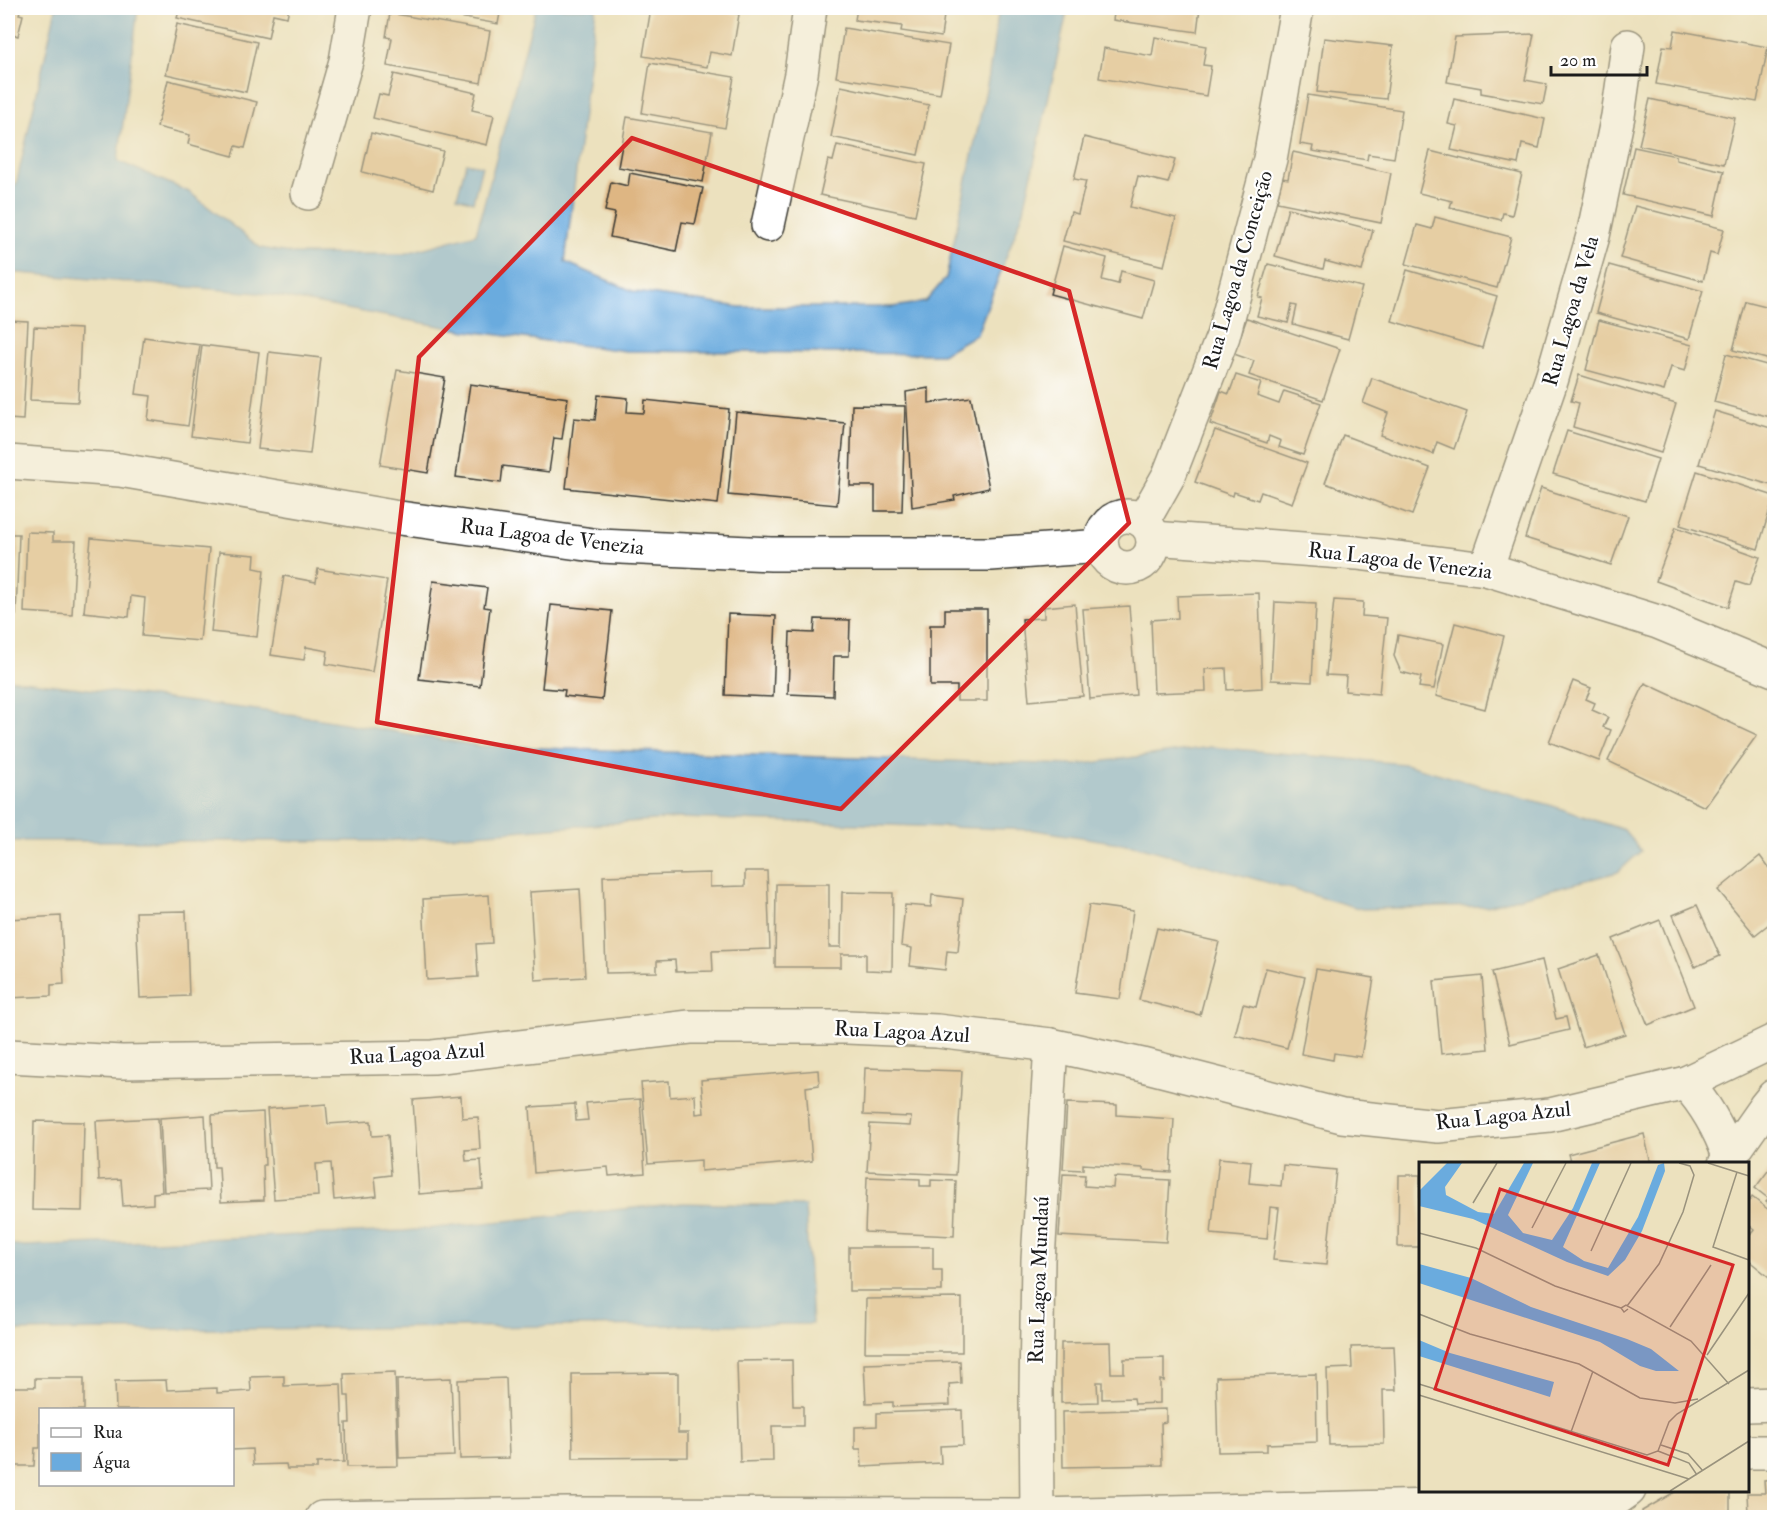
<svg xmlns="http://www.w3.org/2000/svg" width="1782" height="1525" font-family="'IM FELL Double Pica',serif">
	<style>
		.water { fill: #6aabde; stroke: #43647d; stroke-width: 1.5 }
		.building { fill: #deb683 }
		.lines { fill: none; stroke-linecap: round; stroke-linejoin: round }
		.minor-casing { stroke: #3b3a34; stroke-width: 36 }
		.minor { stroke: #fff; stroke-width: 33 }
		.marked { fill: none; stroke: #d62828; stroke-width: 4.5; stroke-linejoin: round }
		.labels { text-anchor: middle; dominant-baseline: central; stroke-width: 4.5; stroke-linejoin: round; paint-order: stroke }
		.street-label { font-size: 21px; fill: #1c1c1c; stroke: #fff }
		.inset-road { fill: none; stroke: #99927d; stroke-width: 1.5 }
		.view { fill: #d62828; fill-opacity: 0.15; stroke: #d62828; stroke-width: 3 }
		.inset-edge { fill: none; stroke: #1c1c1c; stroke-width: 3 }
	</style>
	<rect width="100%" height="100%" fill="#fff"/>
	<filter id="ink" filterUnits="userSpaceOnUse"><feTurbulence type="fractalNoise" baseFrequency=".0167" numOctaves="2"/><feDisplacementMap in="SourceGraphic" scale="12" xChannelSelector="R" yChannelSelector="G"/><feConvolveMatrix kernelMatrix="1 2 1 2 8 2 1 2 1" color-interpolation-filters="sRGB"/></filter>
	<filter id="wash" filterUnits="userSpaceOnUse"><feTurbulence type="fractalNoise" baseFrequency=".008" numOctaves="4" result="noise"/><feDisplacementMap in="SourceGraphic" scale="24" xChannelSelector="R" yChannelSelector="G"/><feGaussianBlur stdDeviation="1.35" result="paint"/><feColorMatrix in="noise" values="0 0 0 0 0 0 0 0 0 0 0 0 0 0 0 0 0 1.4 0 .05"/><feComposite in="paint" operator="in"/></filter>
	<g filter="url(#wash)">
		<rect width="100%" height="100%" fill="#ece1be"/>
		<g class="water">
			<path d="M56,8H138L118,161L189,192L261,248L295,254H403L476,234L536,8H596L565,262L635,292L740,307H893L925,302L946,278L988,80L999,8H1068L1024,210L977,334L942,354L626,351L467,331L259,293L8,272V187L16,185Z"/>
			<path d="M466,163L482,166L473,202L457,197Z"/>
			<path d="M8,679L297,715L479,746L1075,765L1211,747L1405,764L1553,806L1624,830L1641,851L1618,872L1487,906L1362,909L1138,846L1035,830L680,818L384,841H8Z"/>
			<path d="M683,1203L805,1206L812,1324L8,1331V1244L24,1246L404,1231Z"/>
		</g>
		<g id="blocks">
			<g class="building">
				<path d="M8,8H21L19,14L23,15L18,36L8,33Z"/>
				<path d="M180,8H289L287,17L273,14L268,38L177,18Z"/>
				<path d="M409,8H501L498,24Z"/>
				<path d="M651,8H701L739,14L732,56L710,52L707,67L643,56Z"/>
				<path d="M857,8H945L941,37L901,31L902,26L855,20Z"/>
				<path d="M1115,8H1200L1197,32L1113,20Z"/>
				<path d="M390,13L490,31L481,83L387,66L392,38L386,37Z"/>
				<path d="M177,24L257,42L246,92L166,74Z"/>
				<path d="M844,28L949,45L940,94L836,77Z"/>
				<path d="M1675,30L1768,47L1757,102L1656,84L1663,46L1672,47Z"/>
				<path d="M1534,34L1525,80L1547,84L1543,104L1481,93V88L1447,82L1455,37Z"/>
				<path d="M1155,37L1206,46L1203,65L1211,66L1206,96L1099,78L1104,48L1152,56Z"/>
				<path d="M1324,38L1393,46L1386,99L1317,92Z"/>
				<path d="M650,63L734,77L725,128L642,113Z"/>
				<path d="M394,74L476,93L472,110L494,115L487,145L373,118L379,94L388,96Z"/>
				<path d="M168,80L257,102L245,148L236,146L233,156L188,144L190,135L157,127Z"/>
				<path d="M841,86L929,105L918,155L831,137Z"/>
				<path d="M1308,95L1402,110L1394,158L1368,154L1367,160L1312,151L1313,146L1300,144Z"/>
				<path d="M1454,99L1545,119L1539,148L1522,144L1518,164L1451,150L1457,126L1448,124Z"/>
				<path d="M1650,99L1735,118L1724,164L1639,145Z"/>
				<path d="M627,117L712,132L703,182L618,167Z"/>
				<path d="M371,133L443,151L433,190L362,172Z"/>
				<path d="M1084,137L1175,160L1168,183L1138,176L1130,207L1176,218L1164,266L1063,241L1071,212L1078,214L1086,181L1074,179Z"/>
				<path d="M837,145L926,164L915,215L820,195L828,160L833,161Z"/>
				<path d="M1634,147L1676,156V160L1724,171L1714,216L1623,195Z"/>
				<path d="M1430,151L1522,174L1512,215L1503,213L1501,220L1450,207L1452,201L1419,193Z"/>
				<path d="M1293,152L1391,173L1381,223L1277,202L1282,178L1288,179Z"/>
				<path d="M630,173L703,188L695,224L682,222L676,251L610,237L615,213L605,211L611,182L628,186Z"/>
				<path d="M1635,206L1724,229L1717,255L1710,253L1703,281L1620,258Z"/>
				<path d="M1288,208L1373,230L1362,271L1325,261L1323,269L1275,256Z"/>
				<path d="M1435,217L1511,237L1497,288L1406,264L1417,225L1432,229Z"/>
				<path d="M1063,246L1107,258L1102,280L1118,284L1121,271L1154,280L1143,319L1050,294Z"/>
				<path d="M1268,264L1362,287L1348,339L1293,324L1297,306L1292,305L1288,323L1257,316L1262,298L1258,297Z"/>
				<path d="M1609,265L1703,291L1689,339L1596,313Z"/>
				<path d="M1407,270L1497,296L1482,348L1392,321Z"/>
				<path d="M1746,301L1774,308V361L1733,350Z"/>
				<path d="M1247,318L1340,349L1323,400L1249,375L1254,361L1234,354Z"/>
				<path d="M8,320L28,321L23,420L8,419Z"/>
				<path d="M1599,320L1692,345L1685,371L1671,367L1664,391L1586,370Z"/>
				<path d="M34,327L81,329L78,402L30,400Z"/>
				<path d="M144,337L200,345L188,426L148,420L151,396L136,394Z"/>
				<path d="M202,345L259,352L247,443L191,436Z"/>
				<path d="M269,352L321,358L310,454L258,449Z"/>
				<path d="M1726,354L1774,367V418L1714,402Z"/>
				<path d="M397,370L445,378L428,473L380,465Z"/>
				<path d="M1236,375L1261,383L1257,396L1279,404L1284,391L1321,403L1303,455L1279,447L1281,441L1269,436L1267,443L1210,424L1221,391L1229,394Z"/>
				<path d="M1579,375L1676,404L1661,453L1573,427L1579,403L1571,401Z"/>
				<path d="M1372,378L1467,412L1454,449L1437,442L1433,454L1380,435L1388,413L1363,403Z"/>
				<path d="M470,384L568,398L562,439L554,438L549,472L503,466L501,483L456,477Z"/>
				<path d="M929,388V403L971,397L989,488L954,496L955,500L912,507L906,392Z"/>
				<path d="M598,395L628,398L627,412L644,413L645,400L729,409L718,504L566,488L574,418L595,420Z"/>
				<path d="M852,405L905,406L902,511H875V486H850Z"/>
				<path d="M1715,411L1774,429V486L1699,464Z"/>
				<path d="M736,412L845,423L837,505L728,495Z"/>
				<path d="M1215,430L1307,463L1292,503L1261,492L1258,500L1234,492L1233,496L1195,482Z"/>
				<path d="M1567,431L1658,459L1645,501L1553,474Z"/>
				<path d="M1343,435L1430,468L1412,515L1325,483Z"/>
				<path d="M1697,471L1774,496L1758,549L1680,525Z"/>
				<path d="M1541,488L1628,516L1611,565L1525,538Z"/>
				<path d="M1676,527L1760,557L1749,586L1736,582L1728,607L1656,581Z"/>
				<path d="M27,532L53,533V541H76L72,615L24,612Z"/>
				<path d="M8,534H19L16,615H8Z"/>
				<path d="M91,538L209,549L200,641L142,636L145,598L131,596L129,617L84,612Z"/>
				<path d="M219,552L255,555L254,568L264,570L257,637L211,632Z"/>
				<path d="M318,569L387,580L372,672L326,664L328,651L306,647L304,660L271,655L284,576L316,582Z"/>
				<path d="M433,581L487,588L484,607L490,608L480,686L419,679Z"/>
				<path d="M1259,593L1262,688L1227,690L1226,668L1205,669L1206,691L1154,693L1151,620L1178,618L1177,596Z"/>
				<path d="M1334,600L1363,602L1362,616L1387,618L1379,694L1345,691L1346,676L1326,675Z"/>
				<path d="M1275,602L1316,604L1312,682L1271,680Z"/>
				<path d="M1075,604L1083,696L1029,701L1022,619L1044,618V607Z"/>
				<path d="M551,605L612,611L602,700L564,696L565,690L542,688Z"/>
				<path d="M1129,606L1136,695L1090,699L1083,609Z"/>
				<path d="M945,609H987V701H957V686H930V625H945Z"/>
				<path d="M728,614L776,616L773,697L725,695Z"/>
				<path d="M815,619L850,620L849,656H834L833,696L788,694L790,632L814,633Z"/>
				<path d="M1455,623L1504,636L1485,709L1436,696Z"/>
				<path d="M1398,635L1443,644L1434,689L1419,687L1421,677L1401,672L1394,656Z"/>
				<path d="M1573,681L1591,688L1586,699L1595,703L1592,710L1608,717L1603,727L1611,730L1599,761L1549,742Z"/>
				<path d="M1645,683L1757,735L1705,807L1608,761Z"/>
				<path d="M1760,856L1774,875V920L1755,935L1718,890Z"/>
				<path d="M745,871H767L770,949L712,951L713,971L676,972L675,960L657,961V972L606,973L603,876L710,873V887L745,886Z"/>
				<path d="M776,884H829V947H841L842,892L893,893L892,971L866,970V954H841V967H775Z"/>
				<path d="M580,889L585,977L535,980L530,892Z"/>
				<path d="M489,895L492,943L476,944L478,977L427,980L423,899Z"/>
				<path d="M932,895L963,899L958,952L947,951L945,970L910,966L912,948L901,946L905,905L931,907Z"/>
				<path d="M1089,905L1133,911L1120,999L1075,993Z"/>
				<path d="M1697,905L1720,956L1695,967L1673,915Z"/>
				<path d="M186,911L189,996L140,998L136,912Z"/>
				<path d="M61,916L64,984L51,985V996L8,998V919Z"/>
				<path d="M1660,920L1694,1006L1648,1025L1613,939Z"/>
				<path d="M1157,928L1219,942L1200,1015L1139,1000Z"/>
				<path d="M1599,955L1625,1034L1583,1047L1558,969Z"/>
				<path d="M1542,960L1556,1019L1566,1017L1569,1030L1510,1044L1492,972Z"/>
				<path d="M1266,968L1305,977L1287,1048L1235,1035L1243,1004L1256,1007Z"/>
				<path d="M1316,969L1374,978L1361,1057L1334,1053L1333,1060L1301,1054Z"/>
				<path d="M1482,976L1488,1049L1441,1054L1434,981Z"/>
				<path d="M865,1068L962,1071L956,1175L867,1171L870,1124L910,1126L911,1117L863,1115Z"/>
				<path d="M818,1070L819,1085L806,1087L812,1161L701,1171V1160L648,1164L641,1083L669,1081L670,1097L695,1095L696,1114L704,1113L701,1080Z"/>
				<path d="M461,1096L462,1118L478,1117L480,1149L465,1150L466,1161L481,1160L483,1189L419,1194L413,1100Z"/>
				<path d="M640,1099L645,1173L609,1176L608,1167L534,1173L530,1107L575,1104L576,1121L588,1120L586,1103Z"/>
				<path d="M1067,1103L1117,1105V1115L1174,1119L1171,1172L1143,1170V1168L1083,1164V1170L1063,1169Z"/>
				<path d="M326,1104L328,1124L371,1121L372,1136L388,1135L391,1175L375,1177L377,1196L334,1200L331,1163L316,1164L318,1196L274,1199L267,1109Z"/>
				<path d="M263,1112L265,1165H263L264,1200L221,1202L219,1167H214L212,1115Z"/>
				<path d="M205,1115L209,1190L164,1192L160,1118Z"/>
				<path d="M158,1118L162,1192L153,1193V1204L123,1206L121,1179L99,1180L96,1121Z"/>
				<path d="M34,1121L84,1122L82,1211L32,1210Z"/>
				<path d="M1644,1134L1651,1164H1571L1568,1154Z"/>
				<path d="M1219,1158L1251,1161L1249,1183L1281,1186L1283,1165L1336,1170L1326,1265L1273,1260L1279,1208L1270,1207L1267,1239L1211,1234Z"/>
				<path d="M1774,1163V1208L1766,1202L1769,1199L1755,1188Z"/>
				<path d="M1063,1174L1085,1175L1084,1186L1113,1188L1114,1177L1170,1180L1166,1242L1059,1236Z"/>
				<path d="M1399,1175H1420V1247H1398Z"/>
				<path d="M867,1177L920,1179V1186H931V1180L956,1181L954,1236L865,1232Z"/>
				<path d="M1752,1197L1774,1214V1281L1748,1260V1237L1754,1229L1748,1224V1203Z"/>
				<path d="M849,1247H933V1270H942V1291H849Z"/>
				<path d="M962,1298V1352H865L866,1299Z"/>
				<path d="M1110,1342L1111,1373H1124V1359L1164,1358V1381L1160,1380V1403L1135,1404L1134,1398L1102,1399V1382H1097L1098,1402L1061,1403V1343Z"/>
				<path d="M1394,1346L1396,1390H1383L1384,1444L1329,1445L1327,1369L1352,1368L1351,1347Z"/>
				<path d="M792,1360L793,1406H803V1426H772L773,1461L740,1462L737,1361Z"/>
				<path d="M960,1361L961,1383L949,1384L950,1405L893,1407V1402L866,1403L864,1364Z"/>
				<path d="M395,1372L398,1466L347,1467L346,1423H350L349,1396H345L344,1374Z"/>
				<path d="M678,1373V1433H688V1457L573,1458L572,1374Z"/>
				<path d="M1316,1374L1317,1442L1267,1444V1451L1218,1452L1216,1377Z"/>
				<path d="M284,1376V1386L341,1384L344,1462L317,1463V1469H287L286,1464L253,1465L252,1449L232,1450V1410H116L115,1381L166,1380L167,1390L217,1388V1393L251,1391L250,1377Z"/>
				<path d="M35,1378H84V1410H40V1448H35L34,1466H8V1387H35Z"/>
				<path d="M451,1378L454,1456L399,1458L397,1380Z"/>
				<path d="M506,1378L509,1458L460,1459L458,1380Z"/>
				<path d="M1166,1409V1422L1161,1423L1162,1465L1063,1467L1062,1412Z"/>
				<path d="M962,1410L963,1445L940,1446L941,1463L862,1467L861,1449H855V1427L877,1426V1413Z"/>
				<path d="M1774,1479L1773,1518H1755V1513H1748L1747,1493H1765L1764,1480Z"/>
				<path d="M1678,1490H1730V1518H1643L1642,1511Z"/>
			</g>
		</g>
	</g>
	<g filter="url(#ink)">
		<use href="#blocks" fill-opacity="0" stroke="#3b3a34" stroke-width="1.5"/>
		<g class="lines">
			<defs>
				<g id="minor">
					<path d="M308,193L346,61L355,8"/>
					<path d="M768,225L801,74L810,8"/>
					<path d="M8,462L120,470L393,517L600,546L771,554H991L1102,546"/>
					<circle cx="1127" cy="542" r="26"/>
					<path d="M1143,521L1169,475L1223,336L1270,159L1297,8"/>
					<path d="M1153,538L1357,553L1486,569L1658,622L1774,670"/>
					<path d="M1486,569L1552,378L1593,236L1618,116L1628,46"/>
					<path d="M8,1056L122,1062L433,1057L690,1027H847L937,1031L1051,1045L1143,1065L1342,1116L1438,1126L1550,1115L1686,1083L1774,1041"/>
					<path d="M1686,1083C1706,1105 1719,1128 1729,1156"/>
					<path d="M1725,1164L1765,1107L1774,1096"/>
					<path d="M1748,1405L1774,1404"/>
					<path d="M1748,1452H1774"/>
					<path d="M1037,1515L1036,1391L1038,1260L1051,1045"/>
					<path d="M322,1518L569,1514L1037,1515L1612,1502L1629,1490"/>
				</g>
			</defs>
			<use href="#minor" class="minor-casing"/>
			<use href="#minor" class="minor"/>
		</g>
	</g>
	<path d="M0 0H1782V1525H0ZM632,138L1069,291L1129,523L841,809L377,722L419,357Z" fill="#ece1be" fill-opacity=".55" fill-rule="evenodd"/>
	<path class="marked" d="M632,138L1069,291L1129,523L841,809L377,722L419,357Z"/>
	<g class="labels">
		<g class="street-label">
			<text transform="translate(1238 270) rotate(-74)">Rua Lagoa da Conceição</text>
			<text transform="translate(1571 311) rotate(-74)">Rua Lagoa da Vela</text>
			<text transform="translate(552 537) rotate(7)">Rua Lagoa de Venezia</text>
			<text transform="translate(1400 561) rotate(7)">Rua Lagoa de Venezia</text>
			<text transform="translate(902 1032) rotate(3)">Rua Lagoa Azul</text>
			<text transform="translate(417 1054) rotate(-3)">Rua Lagoa Azul</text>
			<text transform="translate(1503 1116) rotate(-6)">Rua Lagoa Azul</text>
			<text transform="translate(1039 1280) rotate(-88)">Rua Lagoa Mundaú</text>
		</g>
	</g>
	<g transform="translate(1419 1162)">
		<rect width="330" height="330" fill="#ece1be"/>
		<path d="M28,1H43L26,25L27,33L59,50L75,52L105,1H114L89,53L104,71L133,78L154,46L173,1H181L144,85L165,99L189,106L219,55L239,3L245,1L246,9L223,69L206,98L189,114L148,100L54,57L0,44V29ZM0,102L52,116L112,145L208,177L232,187L260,209H237L221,204L181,180L0,121ZM0,178L31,191L135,220L131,235L0,194Z" fill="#6aabde"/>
		<path class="inset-road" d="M289,1L330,14M318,10L294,85L330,98M54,41L78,1M113,66L147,1M0,71L57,86L136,124L202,146M172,89L212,1M208,144L240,102L264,50L275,13L271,4L260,1M209,147L205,150L202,146L207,143L272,179L310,222M0,152L51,172L160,202L221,236L256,241L279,237M251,165L292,103M288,193L330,131M0,222L228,293L239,289L250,260L258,252L330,208M0,233L270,317M152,270L174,209M242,283L269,292L284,309M239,289L270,301L278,313M251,329L330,279"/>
		<path class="view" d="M81,27L314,103L249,303L16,227Z"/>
		<rect width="330" height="330" class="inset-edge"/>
	</g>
	<rect width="1782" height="1525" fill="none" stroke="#fff" stroke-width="30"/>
	<rect x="39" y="1408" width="195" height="78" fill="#ffffff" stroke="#a4a4a4" stroke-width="1.5"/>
	<rect x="51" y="1428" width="30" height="9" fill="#ffffff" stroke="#a4a4a4" stroke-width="1.5"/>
	<text x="93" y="1438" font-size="18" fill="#1c1c1c">Rua</text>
	<rect x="51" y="1453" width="30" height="18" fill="#6aabde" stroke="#a4a4a4" stroke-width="1.5"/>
	<text x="93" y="1468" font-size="18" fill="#1c1c1c">Água</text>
	<path d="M1551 66v9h96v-9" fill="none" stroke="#1c1c1c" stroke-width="3"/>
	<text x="1560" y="66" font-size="18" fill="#1c1c1c" stroke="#ffffff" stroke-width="4.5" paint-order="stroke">20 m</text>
</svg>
